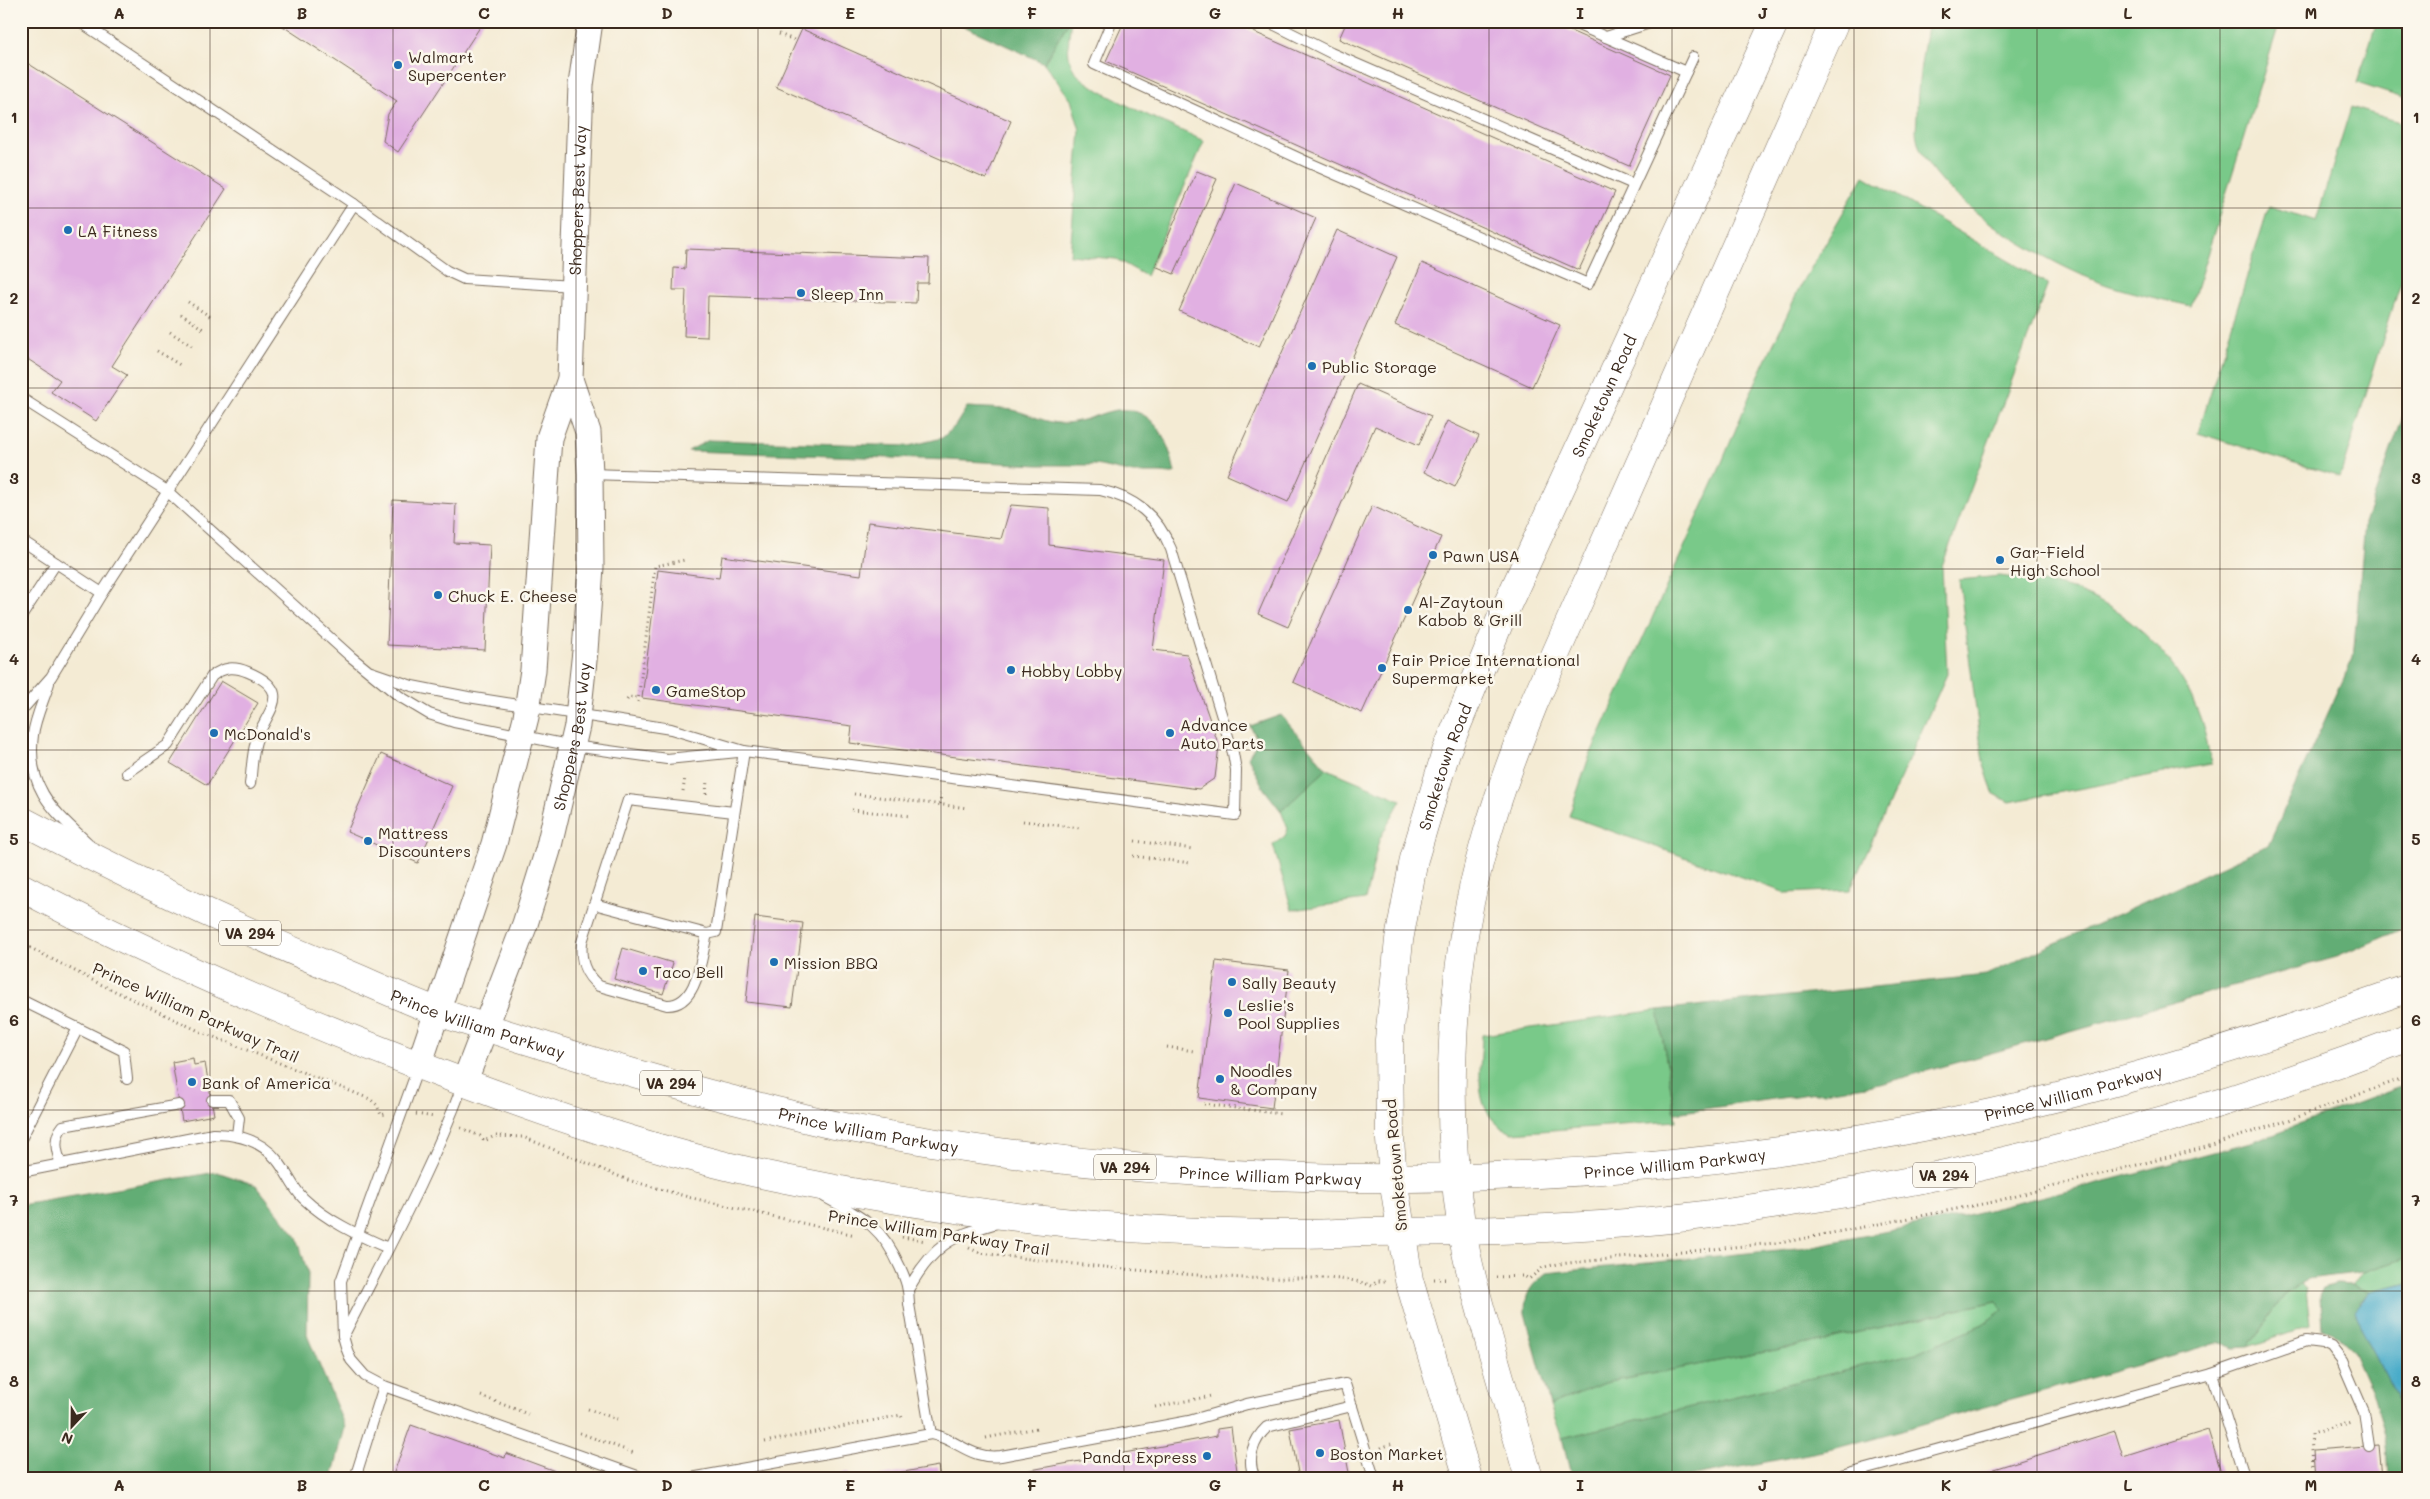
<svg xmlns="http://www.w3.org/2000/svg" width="2430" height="1499" font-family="Mali,sans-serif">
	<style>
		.green { fill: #79c989; stroke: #5a7a54 }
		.forest { fill: #62ad75; stroke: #4e6c4a }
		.water { fill: #49acc9; stroke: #426b74 }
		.building { fill: #e1b0e2 }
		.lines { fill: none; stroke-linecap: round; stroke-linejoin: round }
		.service-casing { stroke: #7c6e5e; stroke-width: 12 }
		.tertiary-casing { stroke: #7c6e5e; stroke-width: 27 }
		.secondary-casing { stroke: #7c6e5e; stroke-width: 29 }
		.trunk-casing { stroke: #7c6e5e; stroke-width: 29 }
		.path { stroke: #7c6e5e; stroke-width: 3; stroke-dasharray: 1 4; stroke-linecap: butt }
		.service { stroke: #fff; stroke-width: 10 }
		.tertiary { stroke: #fff; stroke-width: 25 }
		.secondary { stroke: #fff; stroke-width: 28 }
		.trunk { stroke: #fff; stroke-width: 28 }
		.grid { fill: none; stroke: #3b2a1e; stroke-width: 1; stroke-opacity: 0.55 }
		.poi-dot { fill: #1f6fb2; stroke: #fbf7ec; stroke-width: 2 }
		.labels { text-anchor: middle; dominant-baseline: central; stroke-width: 5; stroke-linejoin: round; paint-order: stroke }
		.shield { fill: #fbf7ec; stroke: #75685c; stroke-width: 1 }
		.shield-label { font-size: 15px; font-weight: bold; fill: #3b2a1e }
		.poi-label { font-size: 16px; fill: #3b2a1e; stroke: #fbf7ec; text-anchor: start }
		.street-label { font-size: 16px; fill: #3b2a1e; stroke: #fbf7ec }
		.neatline { fill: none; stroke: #3b2a1e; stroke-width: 2 }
		.grid-label { font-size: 16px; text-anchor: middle; font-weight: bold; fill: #3b2a1e }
	</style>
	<rect width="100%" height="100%" fill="#fbf7ec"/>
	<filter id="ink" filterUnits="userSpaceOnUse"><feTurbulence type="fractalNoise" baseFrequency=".02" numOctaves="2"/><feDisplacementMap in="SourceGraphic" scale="10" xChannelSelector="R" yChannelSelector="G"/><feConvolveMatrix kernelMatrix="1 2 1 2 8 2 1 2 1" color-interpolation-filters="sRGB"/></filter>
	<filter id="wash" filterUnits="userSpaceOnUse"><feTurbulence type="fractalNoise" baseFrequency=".0096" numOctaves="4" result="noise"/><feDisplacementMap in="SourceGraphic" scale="20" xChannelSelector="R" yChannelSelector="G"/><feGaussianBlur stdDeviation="1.12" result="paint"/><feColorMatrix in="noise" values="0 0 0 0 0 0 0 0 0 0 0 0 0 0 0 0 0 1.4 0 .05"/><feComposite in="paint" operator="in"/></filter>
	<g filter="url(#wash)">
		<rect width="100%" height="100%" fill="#f4ebd4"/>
		<g class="green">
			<path d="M1069,21H1071C1069,36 1065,56 1074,70C1085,90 1179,129 1204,141L1146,276L1116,259L1070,255L1080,130L1071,100L1044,63Z"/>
			<path d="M1928,21H2280L2191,306C2164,300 2136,294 2110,286C2057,269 1927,197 1917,138C1915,131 1917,123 1917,115C1917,84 1923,52 1928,21Z"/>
			<path d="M2377,21H2409V100L2357,83Z"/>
			<path d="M2351,107L2409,125V256L2340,477L2198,433L2269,206L2316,221Z"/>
			<path d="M1864,176L2048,284L1942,566L1947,674L1850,890L1786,893L1569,816L1588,760L1715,479L1752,390L1799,289Z"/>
			<path d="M2000,576C2028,580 2056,582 2082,593C2136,616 2182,664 2201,720C2206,734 2208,750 2211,764L2009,802L1993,793L1983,762L1959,580Z"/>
			<path d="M1327,769L1401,800L1379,840L1365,900L1292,910L1273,845L1285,836L1288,829L1281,811Z"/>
			<path d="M1658,1010L1676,1121L1512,1133C1470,1114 1481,1074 1482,1035Z"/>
			<path d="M2409,1257V1283L2370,1292L2352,1285L2364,1272Z"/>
			<path d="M2300,1284L2306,1289L2310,1326L2249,1347L2285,1293Z"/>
			<path d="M1997,1301L2004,1309L1983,1324L1916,1353L1562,1438L1550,1405L1604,1383L1807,1344Z"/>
		</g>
		<g class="forest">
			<path d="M953,21H1069L1044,63Z"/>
			<path d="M2409,399V926L2337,957L1880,1084L1675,1113L1658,1010L1986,975L2268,845L2353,658L2365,523Z"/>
			<path d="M967,407C982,408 999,408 1013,410C1031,414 1046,424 1065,423C1085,422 1101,412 1117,410C1155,406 1169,442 1175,473H1133L1096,465H1038L948,460L688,451L709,440L909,446L942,438L955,426Z"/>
			<path d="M1281,715L1327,769L1281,811L1264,789L1248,757L1258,741L1250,726Z"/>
			<path d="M2409,1084V1257L2364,1272L2308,1279L2285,1293L2249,1347L2232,1348L2221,1342L1833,1449L1684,1478H1572L1562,1438L1916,1353L1983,1324L2004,1309L1996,1301L1807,1344L1604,1383L1550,1405L1525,1313C1525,1292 1531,1286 1546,1273L1808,1247L1963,1216L2114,1179L2254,1141Z"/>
			<path d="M217,1172L256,1185L297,1237L308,1274L307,1335L345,1427L332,1478H21V1205Z"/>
			<path d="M2337,1284L2352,1285L2370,1292L2361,1301V1328L2396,1394L2409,1454V1478H2389L2387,1443L2374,1398L2353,1351L2331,1331L2322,1328L2320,1296L2324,1288Z"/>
		</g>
		<path class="water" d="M2409,1283V1454L2396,1394L2361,1328L2355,1310L2370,1292Z"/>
		<g id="blocks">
			<g class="building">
				<path d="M275,21H484L398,152L383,141L388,114L397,101Z"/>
				<path d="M1212,21H1229L1615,192L1579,270L1106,61L1122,26Z"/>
				<path d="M1347,21H1548L1670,75L1629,166L1339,39Z"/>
				<path d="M802,29L1011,121L986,179L776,87Z"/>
				<path d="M21,59L226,189L112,366L127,375L96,421L51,392L60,380L26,358L21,366Z"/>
				<path d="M1197,171L1217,179L1174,274L1155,266Z"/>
				<path d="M1236,183L1316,218L1259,347L1179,311Z"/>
				<path d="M1337,230L1397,257L1288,502L1227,475Z"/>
				<path d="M686,249L929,258L928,283H917L916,303L708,296L707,337L684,336L686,290H673L674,268L685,269Z"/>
				<path d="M1422,263L1560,325L1532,387L1395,325Z"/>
				<path d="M1358,384L1431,416L1419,445L1375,426L1288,627L1258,614Z"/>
				<path d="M1447,421L1479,436L1455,487L1424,472Z"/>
				<path d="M393,500L456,504L454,543L490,545L485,650L387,645Z"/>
				<path d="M1011,505L1049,508V545L1164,560L1153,650L1187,654L1219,746L1215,778L1199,789L850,743L852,726L642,698L658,570L719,578L722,556L861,575L868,522L1001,539Z"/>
				<path d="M1372,506L1441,537L1362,713L1293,682Z"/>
				<path d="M221,681L258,703L207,785L170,763Z"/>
				<path d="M381,754L452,786L418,863L347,832Z"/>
				<path d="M755,917L803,923L792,1007L746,1002Z"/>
				<path d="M623,948L673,963L663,994L614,979Z"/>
				<path d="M1216,961L1289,970L1272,1108L1199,1098Z"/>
				<path d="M193,1058L194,1065L205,1063L214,1115L182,1121L172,1062Z"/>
				<path d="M1339,1420L1350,1478H1299L1290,1429Z"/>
				<path d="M411,1425L505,1458L506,1453L574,1478H392Z"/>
				<path d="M1231,1427L1238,1478H987L1217,1436V1429Z"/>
				<path d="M2208,1430L2223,1478H1965L2115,1431L2123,1457Z"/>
				<path d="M2379,1445L2382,1478H2316L2314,1450Z"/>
				<path d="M938,1466L940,1478H875V1477Z"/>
				<path d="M848,1472L850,1478H821V1477Z"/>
			</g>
		</g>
	</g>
	<g filter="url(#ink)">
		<use href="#blocks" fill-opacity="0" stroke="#7c6e5e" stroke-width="1"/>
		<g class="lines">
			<defs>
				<g id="service">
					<path d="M79,21L354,204L447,271L464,279L573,286"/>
					<path d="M1112,21L1094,64L1307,162L1588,284L1693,57"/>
					<path d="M1267,21L1331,53L1633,184"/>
					<path d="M1569,21L1686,72"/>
					<path d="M1606,37L1656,21"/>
					<path d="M21,398L167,491L350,656L399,696L429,714L454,722L573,746L667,759L738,752"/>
					<path d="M21,540L102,593"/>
					<path d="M21,617L56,563"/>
					<path d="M371,672L412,686L468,697L671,729L744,751L1235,815L1236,770L1233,753L1171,549C1157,515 1135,498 1100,490L590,474"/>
					<path d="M49,683C44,700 35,718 33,735C26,788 53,810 88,843"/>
					<path d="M21,711L51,677L102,593L354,204"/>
					<path d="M127,773L168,745L212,676C224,667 234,666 248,672C294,691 268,709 257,738C252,752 252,769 250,784"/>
					<path d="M594,904L707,934L716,932L744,751"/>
					<path d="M707,934C701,957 698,1006 667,1005L599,986C584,974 580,960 582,942L628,800L734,812"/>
					<path d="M21,1000L124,1051L127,1079"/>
					<path d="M419,1065L341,1281L343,1336L347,1350L351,1360L365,1376L384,1386L643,1478"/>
					<path d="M212,1100H229L239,1118L237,1135"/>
					<path d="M21,1139L78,1028"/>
					<path d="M61,1164C56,1150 53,1138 63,1126L179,1105"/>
					<path d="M21,1172L213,1134C237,1134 261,1140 277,1160C287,1172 292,1187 303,1198C327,1221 358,1235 388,1248"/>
					<path d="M825,1197C863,1218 882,1226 900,1267C906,1280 909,1289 909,1304L931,1434"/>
					<path d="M909,1288C934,1245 949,1237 997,1223"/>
					<path d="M344,1335C386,1252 431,1171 463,1084"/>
					<path d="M2212,1374L2245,1478"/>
					<path d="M355,1478L384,1386"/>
					<path d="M691,1478L931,1434C958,1439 970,1460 1001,1456L1189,1421L1247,1404L1345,1384L1374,1478"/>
					<path d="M1255,1478C1246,1460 1253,1440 1267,1427L1352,1406"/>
					<path d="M1834,1478L2212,1374L2306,1341L2322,1343L2331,1347L2342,1361L2364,1412L2369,1446"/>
				</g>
				<g id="tertiary">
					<path id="s1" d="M419,1065L494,844L526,717L533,670L549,438L570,379L581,85L590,21"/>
					<path id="s2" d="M464,1083L525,924L548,850L577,726L585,651L591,567L590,474L588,432L570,379"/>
				</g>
				<g id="secondary">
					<path id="s3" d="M1468,1478L1409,1280L1393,1178L1390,1140L1389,1040L1399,940L1414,859L1446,752L1502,616L1775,21"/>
					<path d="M1529,1478C1516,1433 1503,1388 1490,1343C1480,1306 1468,1269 1462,1231C1443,1106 1450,960 1486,838C1499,792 1516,748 1534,703L1835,21"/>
				</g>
				<g id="trunk">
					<path id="s4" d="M21,820C124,875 228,924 336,969C370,983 404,999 439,1012C478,1026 518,1037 557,1050C624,1071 692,1090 761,1107C789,1114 817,1122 845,1127C1209,1196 1580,1196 1944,1123C2103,1091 2256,1042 2409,988"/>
					<path d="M21,887C150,956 281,1012 418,1065C538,1111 659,1154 785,1179C948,1213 1124,1234 1291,1234C1315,1234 1340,1233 1365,1232C1452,1232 1539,1230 1626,1223C1683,1219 1741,1210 1798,1201C2009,1168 2210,1114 2409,1037"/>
				</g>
			</defs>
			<use href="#service" class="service-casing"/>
			<use href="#tertiary" class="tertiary-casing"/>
			<use href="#secondary" class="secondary-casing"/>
			<use href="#trunk" class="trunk-casing"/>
			<g class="path">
				<path d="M779,34L794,40"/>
				<path d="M188,302L211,317"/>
				<path d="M181,314L203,329"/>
				<path d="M170,332L192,346"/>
				<path d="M157,351L180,365"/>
				<path d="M627,700L629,697L639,698"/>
				<path d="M638,702L655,566L685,560"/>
				<path d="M683,791L685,777"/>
				<path d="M706,794L707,780"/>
				<path d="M854,794L968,808"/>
				<path d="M940,804L941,794"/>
				<path d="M852,810L911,816"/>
				<path d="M1023,821L1080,828"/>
				<path d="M1135,841L1193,849"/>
				<path d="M1133,856L1191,863"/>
				<path d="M21,943L98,983L199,1031L370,1099L377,1105L381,1115L385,1114"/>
				<path d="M1167,1047L1194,1051"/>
				<path d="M1204,1104L1282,1114"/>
				<path d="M416,1114L434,1117"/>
				<path d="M461,1128L480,1136L484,1141L495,1136L523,1137L628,1180L692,1198L855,1235"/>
				<path d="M902,1237L926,1241"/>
				<path d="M969,1248L980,1253C1068,1264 1156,1273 1244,1278C1278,1280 1344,1273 1372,1286L1377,1281H1385"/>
				<path d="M1496,1277L1524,1276L1529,1279L1544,1267L1558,1264L1785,1242L1993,1202L2203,1148L2295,1118L2409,1076"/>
				<path d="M1434,1279H1447"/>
				<path d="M481,1396L528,1414"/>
				<path d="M1155,1407L1211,1396"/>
				<path d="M588,1409L617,1419"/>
				<path d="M580,1433L634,1453"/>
				<path d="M986,1438L1037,1428"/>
				<path d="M765,1442L901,1415L903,1420"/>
				<path d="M1381,1448L1391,1444"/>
				<path d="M2313,1465L2311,1434L2351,1422"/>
			</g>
			<use href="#service" class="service"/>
			<use href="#tertiary" class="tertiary"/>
			<use href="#secondary" class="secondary"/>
			<use href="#trunk" class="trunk"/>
		</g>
	</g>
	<path class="grid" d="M210,21V1478M393,21V1478M576,21V1478M758,21V1478M941,21V1478M1124,21V1478M1306,21V1478M1489,21V1478M1672,21V1478M1854,21V1478M2037,21V1478M2220,21V1478M21,208H2409M21,388H2409M21,569H2409M21,750H2409M21,930H2409M21,1110H2409M21,1291H2409"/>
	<g class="poi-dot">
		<circle cx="398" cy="65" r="5"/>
		<circle cx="68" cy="230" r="5"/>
		<circle cx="801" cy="293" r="5"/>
		<circle cx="1312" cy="366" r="5"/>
		<circle cx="1433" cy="555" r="5"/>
		<circle cx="2000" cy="560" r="5"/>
		<circle cx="438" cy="595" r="5"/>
		<circle cx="1408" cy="610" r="5"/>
		<circle cx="1382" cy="668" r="5"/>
		<circle cx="1011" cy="670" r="5"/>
		<circle cx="656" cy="690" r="5"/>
		<circle cx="214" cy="733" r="5"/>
		<circle cx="1170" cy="733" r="5"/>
		<circle cx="368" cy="841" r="5"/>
		<circle cx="774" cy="962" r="5"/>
		<circle cx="643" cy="971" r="5"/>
		<circle cx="1232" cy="982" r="5"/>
		<circle cx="1228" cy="1013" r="5"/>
		<circle cx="1220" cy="1079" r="5"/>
		<circle cx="192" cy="1082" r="5"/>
		<circle cx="1320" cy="1453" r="5"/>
		<circle cx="1207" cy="1456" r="5"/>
	</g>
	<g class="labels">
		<g class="shield">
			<rect x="219" y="920.5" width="62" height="25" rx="4"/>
			<rect x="640" y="1070.5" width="62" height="25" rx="4"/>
			<rect x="1094" y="1154.5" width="62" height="25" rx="4"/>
			<rect x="1913" y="1162.5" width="62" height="25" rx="4"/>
		</g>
		<g class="shield-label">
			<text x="250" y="933">VA 294</text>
			<text x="671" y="1083">VA 294</text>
			<text x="1125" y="1167">VA 294</text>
			<text x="1944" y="1175">VA 294</text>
		</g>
		<g class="poi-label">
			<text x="408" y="56">Walmart<tspan x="408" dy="18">Supercenter</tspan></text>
			<text x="78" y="230">LA Fitness</text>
			<text x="811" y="293">Sleep Inn</text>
			<text x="1322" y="366">Public Storage</text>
			<text x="2010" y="551">Gar-Field<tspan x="2010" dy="18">High School</tspan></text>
			<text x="1443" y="555">Pawn USA</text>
			<text x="448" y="595">Chuck E. Cheese</text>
			<text x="1418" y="601">Al-Zaytoun<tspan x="1418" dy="18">Kabob &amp; Grill</tspan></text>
			<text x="1392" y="659">Fair Price International<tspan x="1392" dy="18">Supermarket</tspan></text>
			<text x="1021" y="670">Hobby Lobby</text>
			<text x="666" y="690">GameStop</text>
			<text x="1180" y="724">Advance<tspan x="1180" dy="18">Auto Parts</tspan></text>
			<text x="224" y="733">McDonald's</text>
			<text x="378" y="832">Mattress<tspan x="378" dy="18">Discounters</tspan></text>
			<text x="784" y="962">Mission BBQ</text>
			<text x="653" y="971">Taco Bell</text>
			<text x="1242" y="982">Sally Beauty</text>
			<text x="1238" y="1004">Leslie's<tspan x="1238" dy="18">Pool Supplies</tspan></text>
			<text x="1230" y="1070">Noodles<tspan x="1230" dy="18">&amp; Company</tspan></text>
			<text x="202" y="1082">Bank of America</text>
			<text x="1330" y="1453">Boston Market</text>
			<text x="1197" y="1456" text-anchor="end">Panda Express</text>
		</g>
		<g class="street-label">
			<text stroke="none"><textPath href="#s1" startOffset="886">Shoppers Best Way</textPath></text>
			<text stroke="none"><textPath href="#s3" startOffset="1132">Smoketown Road</textPath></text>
			<text stroke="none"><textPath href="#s2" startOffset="364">Shoppers Best Way</textPath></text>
			<text stroke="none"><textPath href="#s3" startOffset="728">Smoketown Road</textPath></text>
			<text transform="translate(196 1012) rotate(24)">Prince William Parkway Trail</text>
			<text stroke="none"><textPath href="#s4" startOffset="501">Prince William Parkway</textPath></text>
			<text stroke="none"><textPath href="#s4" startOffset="2121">Prince William Parkway</textPath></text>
			<text stroke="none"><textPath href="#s4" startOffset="906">Prince William Parkway</textPath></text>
			<text stroke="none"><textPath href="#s4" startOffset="1716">Prince William Parkway</textPath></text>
			<text transform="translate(1395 1165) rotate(-95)">Smoketown Road</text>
			<text stroke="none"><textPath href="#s4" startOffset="1311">Prince William Parkway</textPath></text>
			<text transform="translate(939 1232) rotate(9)">Prince William Parkway Trail</text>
		</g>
	</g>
	<rect width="2430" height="1499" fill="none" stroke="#fbf7ec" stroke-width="55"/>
	<g transform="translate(72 1426) rotate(202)" stroke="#fbf7ec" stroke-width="4" paint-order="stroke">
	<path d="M0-4L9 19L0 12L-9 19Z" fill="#3b2a1e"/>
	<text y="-8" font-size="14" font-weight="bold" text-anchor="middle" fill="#3b2a1e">N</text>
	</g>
	<rect x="28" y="28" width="2374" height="1444" class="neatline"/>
	<g class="grid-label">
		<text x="119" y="19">A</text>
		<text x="302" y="19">B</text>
		<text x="484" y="19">C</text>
		<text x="667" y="19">D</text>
		<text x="850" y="19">E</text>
		<text x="1032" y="19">F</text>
		<text x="1215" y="19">G</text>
		<text x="1398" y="19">H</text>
		<text x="1580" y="19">I</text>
		<text x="1763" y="19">J</text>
		<text x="1946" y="19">K</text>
		<text x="2128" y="19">L</text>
		<text x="2311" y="19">M</text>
		<text x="14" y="123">1</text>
		<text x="2416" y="123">1</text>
		<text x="14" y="304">2</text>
		<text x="2416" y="304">2</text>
		<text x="14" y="484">3</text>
		<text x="2416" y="484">3</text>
		<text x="14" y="665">4</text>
		<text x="2416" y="665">4</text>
		<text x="14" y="845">5</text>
		<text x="2416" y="845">5</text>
		<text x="14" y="1026">6</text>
		<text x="2416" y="1026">6</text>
		<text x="14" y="1206">7</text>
		<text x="2416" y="1206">7</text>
		<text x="14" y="1387">8</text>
		<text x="2416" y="1387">8</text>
		<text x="119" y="1491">A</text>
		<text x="302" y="1491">B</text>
		<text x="484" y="1491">C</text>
		<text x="667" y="1491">D</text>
		<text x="850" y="1491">E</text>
		<text x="1032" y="1491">F</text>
		<text x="1215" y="1491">G</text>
		<text x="1398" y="1491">H</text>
		<text x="1580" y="1491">I</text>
		<text x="1763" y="1491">J</text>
		<text x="1946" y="1491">K</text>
		<text x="2128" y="1491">L</text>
		<text x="2311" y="1491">M</text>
	</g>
</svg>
